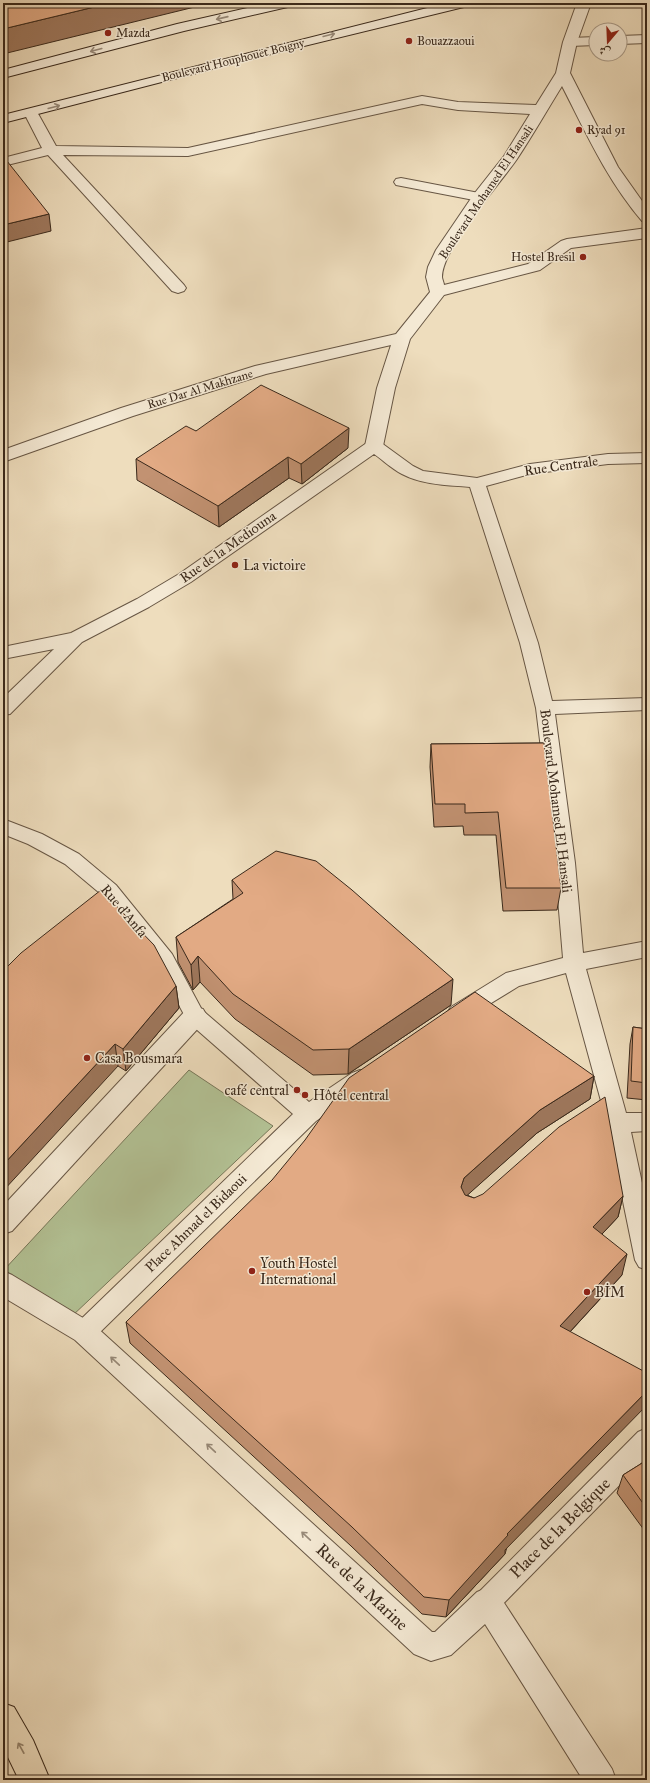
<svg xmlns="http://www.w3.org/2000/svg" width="650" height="1783" font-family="'IM FELL Great Primer',Amiri,serif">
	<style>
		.green { fill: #b3c295; stroke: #767658 }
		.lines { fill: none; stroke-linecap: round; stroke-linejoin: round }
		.lane-casing { stroke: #675644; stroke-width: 2 }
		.street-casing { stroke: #675644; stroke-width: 2 }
		.secondary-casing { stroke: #3a291b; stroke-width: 2 }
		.primary-casing { stroke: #3a291b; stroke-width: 2 }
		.lane { fill: #f4e9d4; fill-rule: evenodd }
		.street { fill: #f4e9d4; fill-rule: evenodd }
		.secondary { fill: #f4e9d4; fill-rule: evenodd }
		.primary { fill: #eeddbd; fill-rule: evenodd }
		.wall { fill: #c29272; stroke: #3a291b }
		.shaded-wall { fill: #9e775c; stroke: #3a291b }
		.building { fill: #e2aa84; stroke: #3a291b }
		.oneway { stroke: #978978 }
		.oneway2 { stroke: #94836c }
		.poi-dot { fill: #8f2418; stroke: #f4e9d4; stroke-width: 1.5 }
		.labels { text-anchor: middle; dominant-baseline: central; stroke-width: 3; stroke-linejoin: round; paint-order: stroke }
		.far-poi-label { font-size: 12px; fill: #3a291b; stroke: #f4e9d4; text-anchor: start }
		.far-street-label { font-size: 12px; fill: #3a291b; stroke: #f4e9d4 }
		.street-label { font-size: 14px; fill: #3a291b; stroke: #f4e9d4 }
		.poi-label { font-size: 14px; fill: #3a291b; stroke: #f4e9d4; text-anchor: start }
		.near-street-label { font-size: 17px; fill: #3a291b; stroke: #f4e9d4 }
	</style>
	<rect width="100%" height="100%" fill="#eeddbd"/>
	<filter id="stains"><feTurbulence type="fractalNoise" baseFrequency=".005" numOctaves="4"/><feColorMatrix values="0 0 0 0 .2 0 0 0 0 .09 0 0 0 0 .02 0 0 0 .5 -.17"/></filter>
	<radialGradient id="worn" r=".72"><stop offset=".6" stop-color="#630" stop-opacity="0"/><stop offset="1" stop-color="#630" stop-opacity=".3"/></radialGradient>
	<path class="green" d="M189,1070L273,1126L71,1317L3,1271Z"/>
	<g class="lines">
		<defs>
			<g id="lane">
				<path d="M647,35V43L620,44V36Z"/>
				<path d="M596,37V45L570,46L564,42L570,38Z"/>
				<path d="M401,178L479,193L484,194L486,197L484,200L479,201L396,185L394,182L396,179Z"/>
				<path d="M374,441L380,442L413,466L423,471L477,478L530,464L608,454L647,453V463L608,464L530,474L486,486L538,643L552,701L647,698V710L555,714L575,863L583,953L647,941V957L586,969L626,1113H647V1131L631,1132L647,1206V1270L639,1267L635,1260L607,1123L566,973L519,986L465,1019L458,1021L451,1019L447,1013L451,1007L506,973L563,958L555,863L536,708L520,643L470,487C448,485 423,485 402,474C392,469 383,460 374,454L191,582L149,607L82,642L10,714L3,715V698L54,649L3,659V647L71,633L137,599L179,574L368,442Z"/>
				<path d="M3,819L42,834L79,854L116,885L172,954L202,1010L309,1102L352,1073L360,1070L368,1073L371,1079L368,1085L316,1121L92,1340L84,1343L76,1340L72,1332L76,1324L293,1114L188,1022L158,966L102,895L65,864L28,844L3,834Z"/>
				<path d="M647,1428V1457L496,1611L487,1615L478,1611L474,1602L478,1593L638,1432Z"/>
			</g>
			<g id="street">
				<path d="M577,3H591L577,42L570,73L618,167L647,208V223L642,221C607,180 586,133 562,86C547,110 533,135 517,159C500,184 442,248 442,277C442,279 444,283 444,285L528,264L561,241L567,239L647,228V238L571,248L540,270L444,295L410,339L395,388L383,446L380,450L374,451L368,450L365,446L377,388L391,345L266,374L133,416L3,462V450L121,408L255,366L396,334L430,292L426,277L428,267L436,250L474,194L504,156L530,114L458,110L422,104L188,156L63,155L184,285L186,288L184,291L178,293L172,291L48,155L3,166V158L42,148L24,113L26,110H36L56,146L188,148L422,96L458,102L536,105L556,73L563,42Z"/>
				<path d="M195,1007L203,1009L207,1016L203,1023L12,1231L3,1234V1206L187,1009Z"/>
				<path d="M3,1271L12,1275L93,1324L432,1632H435L477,1592L487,1588L497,1592L612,1769L616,1780H583L485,1624L451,1655L431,1661L414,1654L75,1340L3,1297Z"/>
			</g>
			<g id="secondary">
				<path d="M269,3H294L292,6L184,31L3,78V70L177,24Z"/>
				<path d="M447,3H470L468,6L243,61L3,123V115Z"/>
			</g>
			<path id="primary" d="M3,1703L14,1707L33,1740L50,1780H19L3,1747Z"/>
		</defs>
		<use href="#lane" class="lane-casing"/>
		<use href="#street" class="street-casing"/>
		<use href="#secondary" class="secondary-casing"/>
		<use href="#primary" class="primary-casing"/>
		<use href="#lane" class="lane"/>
		<use href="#street" class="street"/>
		<use href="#secondary" class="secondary"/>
		<use href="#primary" class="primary"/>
	</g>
	<g class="wall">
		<path d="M196,431L348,448L302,484L289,478L219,527L137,480L136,459Z"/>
		<path d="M544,743L561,888L557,910L503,911L496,835H464L463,826L434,827L430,767L431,744Z"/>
		<path d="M232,880L451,1005L348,1074L313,1075L235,1019L200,982L193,990L178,962L176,937L233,899Z"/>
		<path d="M3,971L176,986L179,1008L126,1071L118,1066Z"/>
		<path d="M633,1027L647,1029V1100L627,1098L630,1044Z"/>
		<path d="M594,1076L590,1099L537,1133L467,1195L474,1198L623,1196L618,1217L602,1234L622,1275L570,1332L505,1554L446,1617L422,1614L351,1546L130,1343L126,1322Z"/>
		<path d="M647,1460V1534L617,1493L623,1475Z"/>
	</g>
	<g class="shaded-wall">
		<path d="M111,3H211L3,54V29Z"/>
		<path d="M49,214L51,231L3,243V225Z"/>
		<path d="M349,428L348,448L302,484L301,464Z"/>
		<path d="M288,457L289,478L219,527L218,506Z"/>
		<path d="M198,956L200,982L193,990L191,965Z"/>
		<path d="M453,979L451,1005L348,1074L349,1049Z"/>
		<path d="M176,986L179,1008L126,1071L123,1049Z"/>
		<path d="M115,1044L118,1066L3,1191V1165Z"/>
		<path d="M594,1076L590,1099L537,1133L462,1200L461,1187L464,1178L540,1110Z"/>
		<path d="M623,1196L618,1217L588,1249L593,1227Z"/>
		<path d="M627,1254L622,1275L556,1347L560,1326Z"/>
		<path d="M647,1391V1405L505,1550V1554L446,1617L449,1600L507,1534Z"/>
	</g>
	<g class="building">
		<path d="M3,3H111L3,29Z"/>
		<path d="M3,156L49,214L3,225Z"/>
		<path d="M261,385L349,428L301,464L288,457L218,506L136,459L186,426L196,431Z"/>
		<path d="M544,743L561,888H506L498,812L465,813V804H435L431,744Z"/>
		<path d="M276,851L316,861L352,890L453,979L349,1049L313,1050L233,994L198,956L191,965L176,937L243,893L232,880Z"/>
		<path d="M101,890L154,945L176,986L123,1049L115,1044L3,1165V971L21,953Z"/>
		<path d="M475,992L594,1076L540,1110L464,1178L461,1187L465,1195L474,1198L483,1194L559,1127L605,1097L623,1196L593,1227L627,1254L560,1326L647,1373V1391L507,1534L508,1535L449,1600L424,1597L352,1527L126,1322L272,1180L305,1140L349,1078Z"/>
		<path d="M633,1027L647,1029V1083L631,1081Z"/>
		<path d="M647,1460V1509L623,1475Z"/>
	</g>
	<defs><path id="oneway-shaft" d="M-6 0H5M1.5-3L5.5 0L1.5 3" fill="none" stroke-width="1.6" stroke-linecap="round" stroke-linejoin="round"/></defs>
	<g class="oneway">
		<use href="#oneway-shaft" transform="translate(222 18) rotate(167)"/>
		<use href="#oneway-shaft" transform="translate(329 35) rotate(-14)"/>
		<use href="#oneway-shaft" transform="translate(96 50) rotate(165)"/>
		<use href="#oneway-shaft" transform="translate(54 107) rotate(-15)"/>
		<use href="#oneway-shaft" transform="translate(115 1361) rotate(-137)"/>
		<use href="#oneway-shaft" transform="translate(211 1448) rotate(-137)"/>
		<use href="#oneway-shaft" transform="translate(306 1536) rotate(-137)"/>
	</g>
	<use class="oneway2" href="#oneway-shaft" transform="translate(21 1748) rotate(-119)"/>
	<g class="poi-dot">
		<circle cx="108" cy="33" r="4"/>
		<circle cx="409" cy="41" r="4"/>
		<circle cx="579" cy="130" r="4"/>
		<circle cx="583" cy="257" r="4"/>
		<circle cx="235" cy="565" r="4"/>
		<circle cx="87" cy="1058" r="4"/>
		<circle cx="297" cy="1090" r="4"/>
		<circle cx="305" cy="1095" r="4"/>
		<circle cx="252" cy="1271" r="4"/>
		<circle cx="587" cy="1292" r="4"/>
	</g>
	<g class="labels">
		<g class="far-poi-label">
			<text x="116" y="33">Mazda</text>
			<text x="417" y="41">Bouazzaoui</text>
			<text x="587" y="130">Ryad 91</text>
			<text x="575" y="257" text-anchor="end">Hostel Bresil</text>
		</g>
		<g class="far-street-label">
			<text transform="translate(233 60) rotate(-14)">Boulevard Houphouët Boigny</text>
			<text transform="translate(486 192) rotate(-56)">Boulevard Mohamed El Hansali</text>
			<text transform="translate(200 389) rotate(-17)">Rue Dar Al Makhzane</text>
		</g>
		<g class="street-label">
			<text transform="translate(561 466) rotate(-8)">Rue Centrale</text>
			<text transform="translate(228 547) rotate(-35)">Rue de la Mediouna</text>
			<text transform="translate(556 801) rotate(83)">Boulevard Mohamed El Hansali</text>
			<text transform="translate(124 911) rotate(50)">Rue d'Anfa</text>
			<text transform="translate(196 1223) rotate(-44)">Place Ahmad el Bidaoui</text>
		</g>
		<g class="poi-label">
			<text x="243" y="565">La victoire</text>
			<text x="95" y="1058">Casa Bousmara</text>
			<text x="289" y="1090" text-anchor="end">café central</text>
			<text x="313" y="1095">Hôtel central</text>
			<text x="260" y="1263">Youth Hostel<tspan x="260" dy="16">International</tspan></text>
			<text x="595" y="1292">BİM</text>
		</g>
		<g class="near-street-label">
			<text transform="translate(560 1528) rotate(-45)">Place de la Belgique</text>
			<text transform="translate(362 1587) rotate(43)">Rue de la Marine</text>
		</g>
	</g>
	<rect width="650" height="1783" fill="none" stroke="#eeddbd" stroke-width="16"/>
	<rect x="4" y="4" width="642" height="1775" fill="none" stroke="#3a291b" stroke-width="2"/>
	<rect x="8" y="8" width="634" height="1767" fill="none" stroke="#3a291b"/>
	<g transform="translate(608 42) rotate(199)"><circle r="19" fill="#f4e9d4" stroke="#aa9c8a"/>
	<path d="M0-3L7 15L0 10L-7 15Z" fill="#8f2418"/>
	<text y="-6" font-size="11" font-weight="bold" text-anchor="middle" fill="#3a291b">ش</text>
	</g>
	<rect width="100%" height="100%" filter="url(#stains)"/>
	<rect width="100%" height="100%" fill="url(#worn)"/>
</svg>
